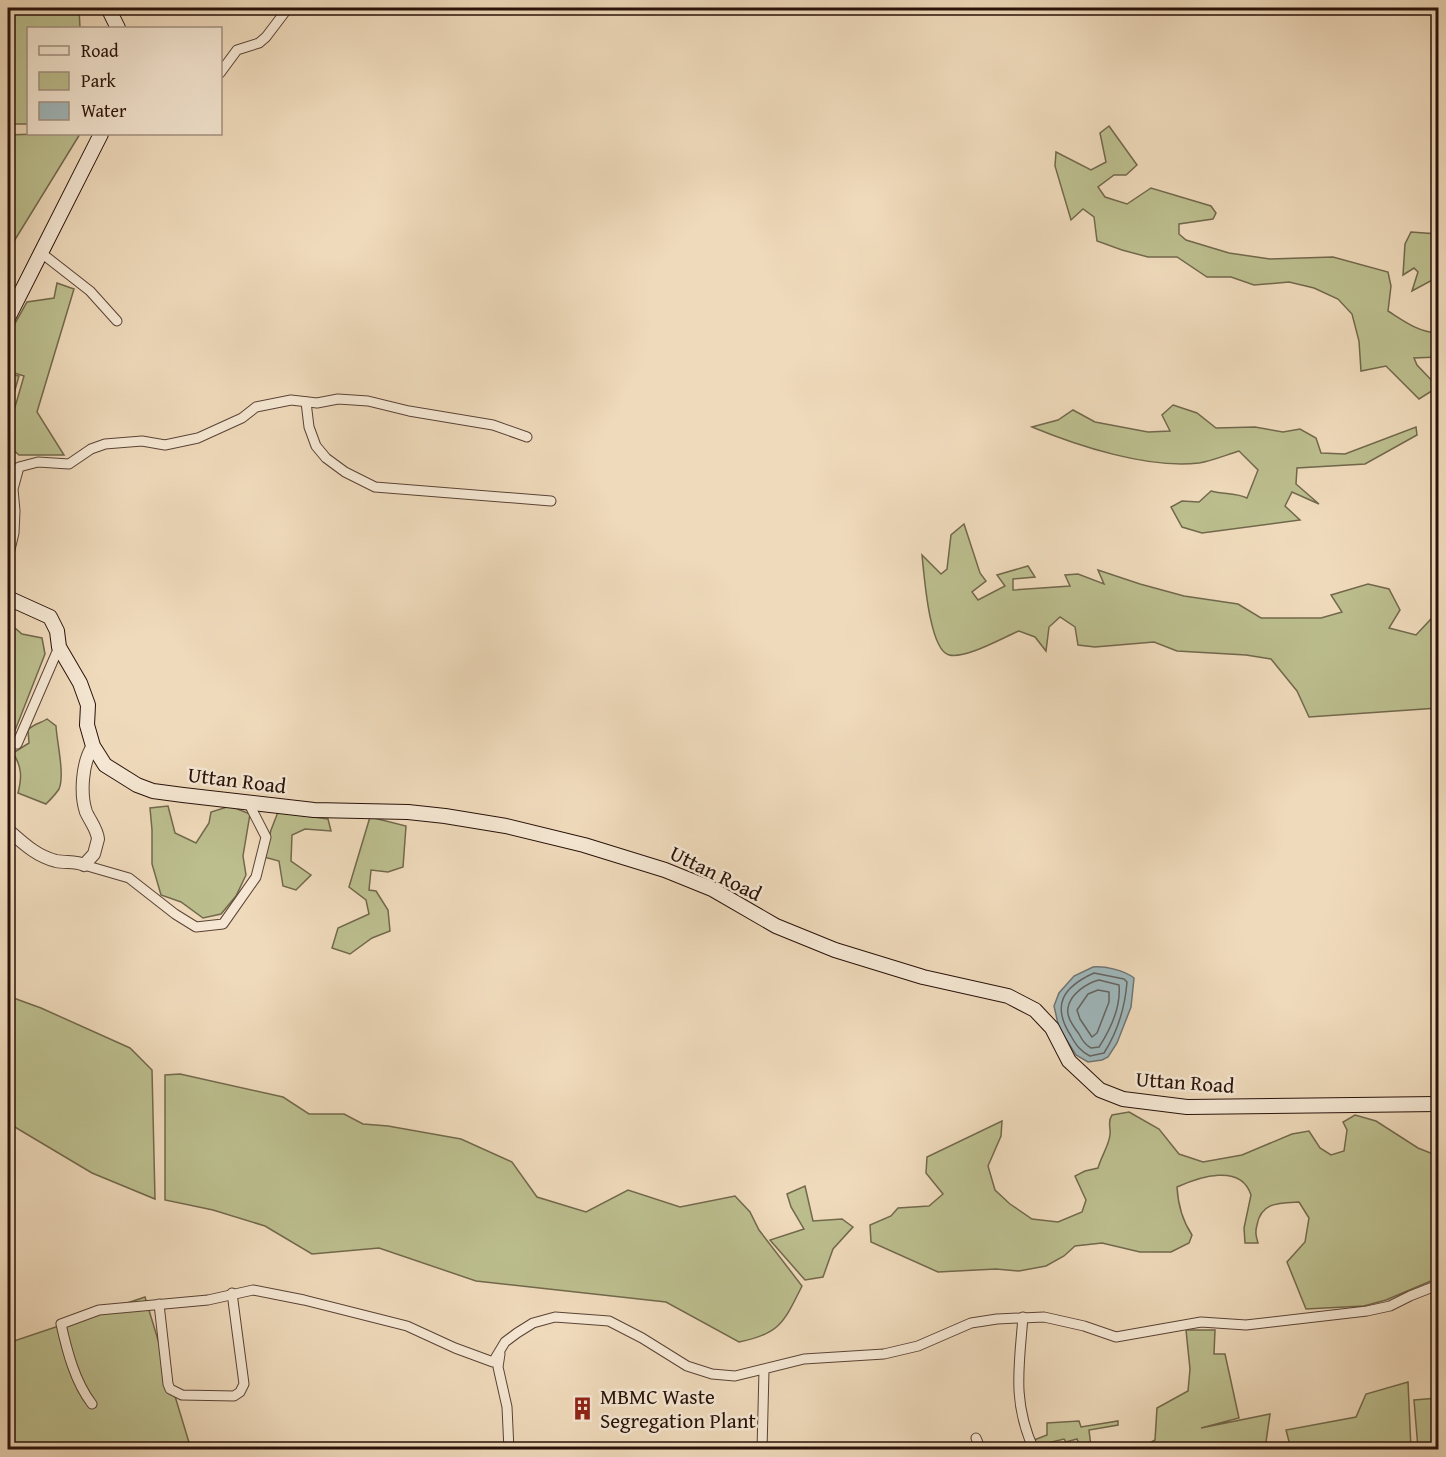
<svg xmlns="http://www.w3.org/2000/svg" width="1446" height="1457" font-family="'Gentium Book Plus',serif">
	<style>
		.green { fill: #bcbe8e; stroke: #72684c; stroke-width: 1.5 }
		.water { fill: #9fb8bc; stroke: #6f7574; stroke-width: 1.5 }
		.lines { fill: none; stroke-linecap: round; stroke-linejoin: round }
		.shore { stroke: #646462; stroke-width: 1.5 }
		.minor-casing { stroke: #5a4336; stroke-width: 11 }
		.tertiary-casing { stroke: #5a4336; stroke-width: 14 }
		.secondary-casing { stroke: #281109; stroke-width: 16 }
		.minor { stroke: #f5e7d3; stroke-width: 9 }
		.tertiary { stroke: #f5e7d3; stroke-width: 12 }
		.secondary { stroke: #f5e7d3; stroke-width: 14 }
		.labels { text-anchor: middle; dominant-baseline: central; stroke-width: 5; stroke-linejoin: round; paint-order: stroke }
		.street-label { font-size: 21px; fill: #281109; stroke: #f5e7d3 }
		.poi-label { font-size: 21px; fill: #281109; stroke: #f5e7d3; text-anchor: start }
	</style>
	<rect width="100%" height="100%" fill="#efdabb"/>
	<filter id="stains"><feTurbulence type="fractalNoise" baseFrequency=".00333" numOctaves="4"/><feColorMatrix values="0 0 0 0 .2 0 0 0 0 .09 0 0 0 0 .02 0 0 0 .5 -.17"/></filter>
	<radialGradient id="worn" r=".72"><stop offset=".6" stop-color="#630" stop-opacity="0"/><stop offset="1" stop-color="#630" stop-opacity=".3"/></radialGradient>
	<g class="green">
		<path d="M8,8H79L80,28H28V124H8Z"/>
		<path d="M1109,126L1137,165L1126,175H1114L1098,187L1105,197L1127,204L1151,188L1211,206L1216,213L1213,219L1179,224V234L1186,240L1229,253L1270,259L1333,257L1388,272L1391,286L1388,311C1404,321 1418,332 1438,333V357L1414,358L1417,365L1438,387L1419,399L1386,366L1361,371L1359,341L1352,314L1338,299L1314,288L1289,282L1254,285L1231,277H1207L1177,257H1148L1122,250L1097,241L1094,217L1083,209L1071,220L1055,166L1056,152L1091,170L1106,162L1100,133Z"/>
		<path d="M37,134H80L8,251V135Z"/>
		<path d="M1411,232L1438,234V277L1412,291L1418,272L1414,268L1403,275L1405,244Z"/>
		<path d="M57,283L74,289L37,412L64,455H19L8,445V431L24,376L8,371V336L27,302L54,298Z"/>
		<path d="M8,374L19,376L8,414Z"/>
		<path d="M1173,405L1197,413L1216,428L1255,427L1283,432L1300,429L1316,438L1321,453L1345,454L1416,427L1417,435L1365,464L1297,468L1296,484L1319,504L1292,492L1285,506L1300,520L1202,533L1182,527L1171,507L1182,501L1199,502L1211,491C1225,495 1233,492 1247,498L1258,470L1239,451C1226,455 1212,461 1199,463C1148,469 1078,446 1032,427L1058,420L1073,410L1095,422L1148,432L1170,431L1162,415Z"/>
		<path d="M964,524L980,573L986,581L972,592L978,600L1005,586L997,575L1028,566L1035,577L1013,579V590L1070,586L1065,575L1078,574L1104,584L1098,570L1140,584L1184,596L1238,604L1261,618H1321L1342,612L1331,595L1368,584L1389,589L1400,610L1389,628L1416,635L1431,619L1438,617V708L1309,717L1297,691L1271,659L1246,655L1177,651L1154,642L1095,647L1078,645L1075,627L1060,617L1049,627L1046,651L1035,637L1019,631C1002,638 966,659 949,655C929,650 924,573 922,555L941,574L947,569L951,535Z"/>
		<path d="M8,622L22,634L42,638L45,654L14,733L8,732Z"/>
		<path d="M47,719L56,726C57,743 65,775 59,789C56,794 50,800 46,804L18,793C22,777 22,767 13,753L29,743L28,730C33,724 41,723 47,719Z"/>
		<path d="M168,806L175,833L196,843L209,823L211,812L230,806L250,814L243,856L246,875L236,896L221,914L203,918L181,902L161,895L152,864V830L150,808Z"/>
		<path d="M278,812L328,819L331,831L305,829L292,835L291,861L311,875L296,890L283,886L279,861L264,857L271,830Z"/>
		<path d="M370,817L406,826L403,867L388,872L371,870L369,890L376,891L388,910L390,931L372,938L350,954L332,948L338,928L369,914L366,900L349,887Z"/>
		<path d="M8,996L41,1008L130,1048L152,1070L155,1199L92,1173L8,1123Z"/>
		<path d="M180,1074L283,1097L309,1114H344L363,1124L388,1126L461,1139L512,1162L537,1197L586,1212L628,1190L680,1207L735,1196L750,1212L759,1230L802,1286C784,1322 780,1334 739,1342L666,1302L476,1281L379,1248L312,1254L265,1226L213,1210L165,1200V1075Z"/>
		<path d="M1129,1112L1159,1129L1179,1154L1203,1162L1242,1155L1292,1134L1309,1131L1320,1148L1331,1155L1344,1151L1347,1130L1343,1122L1355,1115L1376,1121L1418,1148L1438,1156V1278L1386,1300L1364,1306L1306,1309L1287,1262L1305,1242L1309,1218L1299,1202C1279,1203 1261,1202 1257,1225C1255,1232 1256,1236 1258,1243H1245L1244,1228L1251,1195C1241,1163 1199,1177 1177,1187C1178,1205 1182,1220 1192,1235L1189,1243L1171,1252H1140L1102,1243L1075,1246L1064,1256L1046,1266L1019,1271L996,1269L938,1272L871,1242L870,1225L891,1216L898,1208L929,1206L943,1194L926,1173L927,1157L1002,1121L1001,1136L988,1166L995,1190L1010,1204L1032,1219L1058,1222L1082,1212L1086,1200L1075,1176L1085,1171L1098,1168C1101,1157 1109,1145 1110,1135C1111,1127 1107,1122 1112,1115Z"/>
		<path d="M805,1186L813,1221L842,1219L853,1227L833,1249L823,1277L805,1280L770,1240L804,1229L791,1207L787,1194Z"/>
		<path d="M145,1297L191,1449H8V1343Z"/>
		<path d="M1186,1330H1215L1214,1354H1225L1239,1418L1201,1428L1270,1414L1265,1449H1138L1155,1440L1157,1408L1188,1391L1190,1369Z"/>
		<path d="M1408,1382L1411,1449H1291L1286,1430L1356,1417L1366,1394Z"/>
		<path d="M1438,1398V1449H1418L1414,1400Z"/>
		<path d="M1079,1421L1081,1427L1118,1421V1425L1089,1430L1091,1447L1081,1449L1077,1439L1066,1442L1064,1439L1035,1446L1034,1440L1047,1435V1423Z"/>
	</g>
	<path class="water" d="M1093,967C1105,966 1124,970 1134,978L1131,1007L1117,1043L1108,1057L1102,1060L1088,1062L1076,1055L1059,1028L1054,1006L1059,993L1074,976Z"/>
	<g class="lines">
		<g class="shore">
			<path d="M1094,973L1124,979L1127,982C1125,1007 1118,1031 1104,1053L1090,1056C1080,1051 1076,1045 1071,1036C1051,1005 1063,987 1094,973Z"/>
			<path d="M1099,980L1119,985C1121,1006 1110,1030 1099,1047L1091,1048C1085,1045 1082,1040 1079,1034C1074,1027 1066,1017 1068,1008C1070,994 1087,983 1099,980Z"/>
			<path d="M1098,990L1109,992V1002L1097,1033L1092,1037L1080,1019L1077,1010L1088,994Z"/>
		</g>
		<defs>
			<g id="minor">
				<path d="M220,73L237,50L259,43L266,37L288,8"/>
				<path d="M40,252L90,291L117,321"/>
				<path d="M306,402L309,427L316,446L326,458L345,472L375,487L551,501"/>
				<path d="M8,558L14,533L15,511L13,489L19,467L38,462L69,464L91,449L105,444L142,441L165,445L198,438L242,418L256,407L291,400L317,403L338,399L368,401L409,411L493,425L527,437"/>
				<path d="M17,744L59,647"/>
				<path d="M84,865L129,878L175,914L196,927L223,924L256,877L266,837L248,802"/>
				<path d="M159,1304L168,1384L170,1389L182,1395L234,1396L240,1392L244,1384L232,1293"/>
				<path d="M1023,1317C1019,1367 1012,1402 1034,1450"/>
				<path d="M500,1354L498,1367L507,1407L509,1450"/>
				<path d="M92,1404C75,1382 67,1351 61,1324L99,1310L208,1300L253,1290L304,1300L407,1326L455,1348L493,1362L505,1342L517,1333L533,1323L555,1317L609,1321L642,1338L687,1366L712,1374L735,1376L804,1359L884,1354L918,1346L971,1323L997,1319L1044,1317L1084,1326L1116,1337L1201,1322L1246,1325L1367,1311L1390,1306L1410,1296L1438,1285"/>
				<path d="M976,1438L981,1450"/>
				<path d="M762,1450L764,1370"/>
			</g>
			<path id="tertiary" d="M8,830C23,843 36,856 56,861C66,863 76,861 84,865L94,854L98,839C97,829 90,821 86,812C80,794 82,762 93,746"/>
			<g id="secondary">
				<path d="M108,8L118,28"/>
				<path d="M8,318L101,134"/>
				<path d="M8,598L50,617L57,631L59,647L80,683L88,705L87,725L93,746L105,765L137,785L153,791L183,795L314,810L408,812L445,816L506,826L584,845L665,870L712,889L776,926L835,950L923,977L1008,996L1035,1010L1052,1028L1069,1061L1100,1090L1123,1099L1187,1107L1438,1104"/>
			</g>
		</defs>
		<use href="#minor" class="minor-casing"/>
		<use href="#tertiary" class="tertiary-casing"/>
		<use href="#secondary" class="secondary-casing"/>
		<use href="#minor" class="minor"/>
		<use href="#tertiary" class="tertiary"/>
		<use href="#secondary" class="secondary"/>
	</g>
	<defs>
		<symbol id="building-bare" viewBox="-9 -9 18 18"><path d="M-4-6H4V6H1V3H-1V6H-4ZM-2.5-4.3h1.7v1.8h-1.7ZM.8-4.3h1.7v1.8H.8ZM-2.5-1h1.7V.8h-1.7ZM.8-1h1.7V.8H.8Z" fill="#8f2418" stroke="#f5e7d3" stroke-width="2.5" paint-order="stroke"/></symbol>
	</defs>
	<g fill-rule="evenodd">
		<use href="#building-bare" x="566" y="1392" width="33" height="33"/>
	</g>
	<g class="labels">
		<g class="street-label">
			<text transform="translate(237 780) rotate(7)">Uttan Road</text>
			<text transform="translate(716 873) rotate(26)">Uttan Road</text>
			<text transform="translate(1185 1082) rotate(4)">Uttan Road</text>
		</g>
		<g class="poi-label">
			<text x="600" y="1396">MBMC Waste<tspan x="600" dy="24">Segregation Plant</tspan></text>
		</g>
	</g>
	<rect width="1446" height="1457" fill="none" stroke="#efdabb" stroke-width="30"/>
	<rect x="9" y="9" width="1428" height="1439" fill="none" stroke="#281109" stroke-width="3"/>
	<rect x="15" y="15" width="1416" height="1427" fill="none" stroke="#281109" stroke-width="1.5"/>
	<rect x="27" y="27" width="195" height="108" fill="#f5e7d3" stroke="#a39182" stroke-width="1.5"/>
	<rect x="39" y="46" width="30" height="9" fill="#f5e7d3" stroke="#a39182" stroke-width="1.5"/>
	<text x="81" y="57" font-size="18" fill="#281109">Road</text>
	<rect x="39" y="72" width="30" height="18" fill="#bcbe8e" stroke="#a39182" stroke-width="1.5"/>
	<text x="81" y="87" font-size="18" fill="#281109">Park</text>
	<rect x="39" y="102" width="30" height="18" fill="#9fb8bc" stroke="#a39182" stroke-width="1.5"/>
	<text x="81" y="117" font-size="18" fill="#281109">Water</text>
	<rect width="100%" height="100%" filter="url(#stains)"/>
	<rect width="100%" height="100%" fill="url(#worn)"/>
</svg>
